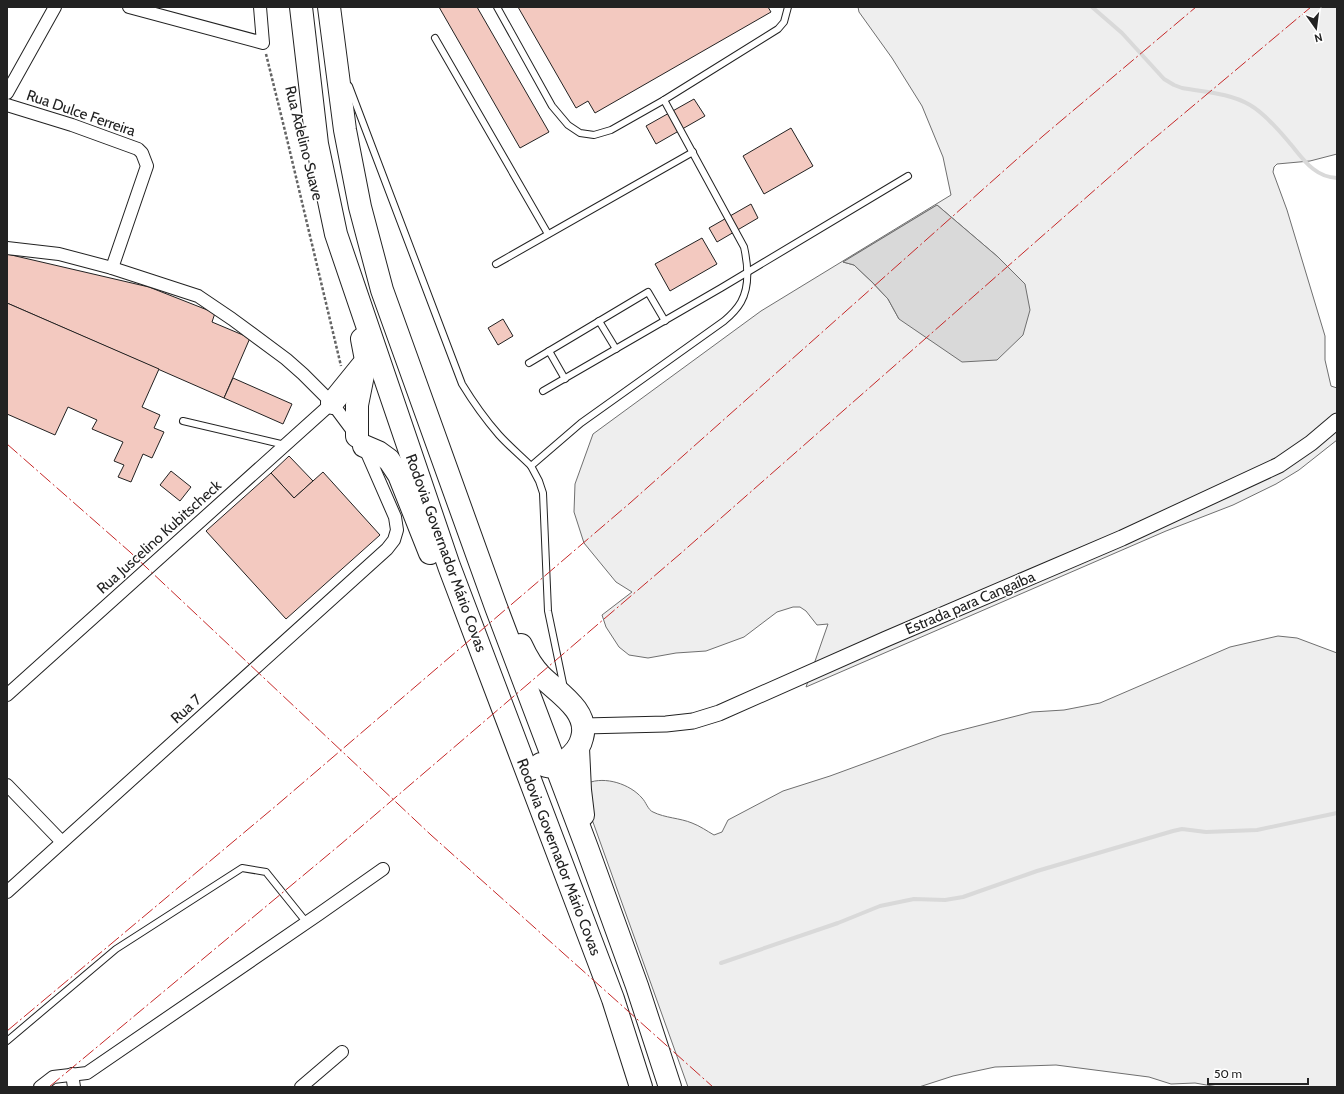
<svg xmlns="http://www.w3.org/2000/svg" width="1344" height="1094" font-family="Cabin,sans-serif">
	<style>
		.green { fill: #eee; stroke: #6f6f6f; fill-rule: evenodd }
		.water { fill: #d9d9d9; stroke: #6f6f6f }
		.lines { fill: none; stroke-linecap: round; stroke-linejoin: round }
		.stream { stroke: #d9d9d9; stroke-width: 4 }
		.building { fill: #f3c9c0; stroke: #222 }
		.service-casing { stroke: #222; stroke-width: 8 }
		.minor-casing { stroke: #222; stroke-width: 14 }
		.tertiary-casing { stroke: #222; stroke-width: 17 }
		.motorway-casing { stroke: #222; stroke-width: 24 }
		.path { stroke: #646464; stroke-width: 2.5; stroke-dasharray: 3 2; stroke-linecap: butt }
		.service { stroke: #fff; stroke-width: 6 }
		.minor { stroke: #fff; stroke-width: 12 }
		.tertiary { stroke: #fff; stroke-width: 15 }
		.motorway { stroke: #fff; stroke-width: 22 }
		.power { stroke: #c62828; stroke-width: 1; stroke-dasharray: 14 3 2 3; stroke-linecap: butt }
		.labels { text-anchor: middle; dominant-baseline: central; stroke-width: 3; stroke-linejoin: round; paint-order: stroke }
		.street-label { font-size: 15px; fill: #222; stroke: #fff }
	</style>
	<rect width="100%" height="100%" fill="#fff"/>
	<g class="green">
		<path d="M858,7H1337V154L1310,161L1277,164L1274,167L1273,172L1287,210L1325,336V360L1331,386L1337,388V440L1299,470L1276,484L1233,505L1166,531L806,687L828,624L817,625L806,611L800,607H793L777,612L744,637L706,651L676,653L648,658L629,655L619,647L606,627L602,615L632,592L616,582L584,543L574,512L575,484L593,434L761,311L951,195L943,157L922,106L892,58L859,12ZM937,205L998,257L1025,284L899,319L888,299L872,282L854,265L843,262Z"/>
		<path d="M1278,636L1297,638L1337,653V1087H1218L1195,1083L1171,1084L1149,1077L1056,1065L995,1067L953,1076L919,1087H688L584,797L588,783C605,776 630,784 642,798C646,802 648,810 653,812C665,818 680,818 692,823C700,826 707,831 714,835L722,832L728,820L783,791L830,776L942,735L1032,712L1064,710L1100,703L1230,647Z"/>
	</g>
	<path class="water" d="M937,205L998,257L1025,284L1030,310L1023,335L997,360L962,362L899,319L888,299L872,282L854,265L843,262Z"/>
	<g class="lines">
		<g class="stream">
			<path d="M1092,7L1122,33L1164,79L1174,85L1182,88C1204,92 1230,93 1250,105C1264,113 1277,128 1288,141C1302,157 1313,177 1337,178"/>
			<path d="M721,963L838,923L880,906L914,899L945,900L963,897L1037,871L1173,831L1182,829L1206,832L1257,830L1337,813"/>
		</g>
	</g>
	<g class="building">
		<path d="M439,7H477L549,132L520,148Z"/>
		<path d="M518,7H768L771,12L595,113L588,101L576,108Z"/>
		<path d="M694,99L705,116L656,144L646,126Z"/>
		<path d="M791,128L813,166L764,194L743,156Z"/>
		<path d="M751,204L758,218L717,242L709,228Z"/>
		<path d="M702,238L717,264L670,291L655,264Z"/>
		<path d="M7,254L149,287L215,313L212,322L250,338L224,398L7,303Z"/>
		<path d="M7,303L159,369L142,407L160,415L154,428L164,432L152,458L143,454L131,482L118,477L124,465L114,461L123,442L92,429L97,420L68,407L55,435L7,414Z"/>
		<path d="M503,319L513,336L498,345L488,328Z"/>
		<path d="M233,378L292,404L283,424L224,398Z"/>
		<path d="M289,456L313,481L294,498L271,473Z"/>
		<path d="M171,471L191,487L180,501L160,485Z"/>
		<path d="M323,472L380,535L286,619L206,531L271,473L294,498Z"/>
	</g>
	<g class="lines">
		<defs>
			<g id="service">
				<path d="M497,7L552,106L568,125L580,133L594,135L611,130L664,100L778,29L784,22L788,7"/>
				<path d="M435,38L548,234"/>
				<path d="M349,86L462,384C473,402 485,419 499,435C509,446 521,456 531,466"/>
				<path d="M496,264L693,152"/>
				<path d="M599,321L616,349"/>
				<path d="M549,351L565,379"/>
				<path d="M529,363L648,292L665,321"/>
				<path d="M543,391L721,288L908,176"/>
				<path d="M183,421L285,445"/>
				<path d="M564,688L548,611L543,493L539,481L531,466L581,423L724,321C730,316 737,309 741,302C750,286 748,265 744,247L664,100"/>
				<path d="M7,1041L116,949L242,868L266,872L307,923"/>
			</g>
			<g id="minor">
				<path d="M129,7L263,43L260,7"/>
				<path d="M7,93L55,7"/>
				<path d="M7,105L72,125L138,149L142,153L147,166L112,268"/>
				<path d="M7,248L59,254L112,268L198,296L232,319L286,359L303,374L332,403L364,446L395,517L397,530L394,540L387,549L7,892"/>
				<path d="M7,695L332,403"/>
				<path d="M7,785L62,842"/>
				<path d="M72,1074L74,1087"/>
				<path d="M40,1087L53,1077L87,1073L319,914L383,869"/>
				<path d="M301,1087L342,1052"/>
			</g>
			<path id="tertiary" d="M584,726L666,724L693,721L719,713L886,639L1122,538L1279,465L1311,443L1337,421"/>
			<g id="motorway">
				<path d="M301,7L317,144L336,234L449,566L613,999L641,1087"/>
				<path d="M329,7L345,130L360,207L382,290L496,607L587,848L637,986L670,1087"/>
				<path d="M332,403L362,366"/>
				<path d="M357,436V405L366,360L362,339"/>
				<path d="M364,446L378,452L389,460L399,475L430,553"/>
				<path d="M521,645C526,656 532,667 541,676C557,692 590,711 582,738C580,747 574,754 566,760C558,766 551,769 541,764"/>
				<path d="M578,748L580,790L583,815"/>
			</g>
		</defs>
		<use href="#service" class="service-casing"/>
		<use href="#minor" class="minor-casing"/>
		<use href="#tertiary" class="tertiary-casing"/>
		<use href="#motorway" class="motorway-casing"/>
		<path class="path" d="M266,54L286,135L341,366"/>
		<use href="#service" class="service"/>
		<use href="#minor" class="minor"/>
		<use href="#tertiary" class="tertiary"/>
		<use href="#motorway" class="motorway"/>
		<g class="power">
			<path d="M7,444L130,552L431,835L713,1087"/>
			<path d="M7,1031L277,805L630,503L1043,136L1196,7"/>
			<path d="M49,1087L341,844L680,554L1138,152L1311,7"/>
		</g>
	</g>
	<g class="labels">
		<g class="street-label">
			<text transform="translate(81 113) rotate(19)">Rua Dulce Ferreira</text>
			<text transform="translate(304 143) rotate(76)">Rua Adelino Suave</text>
			<text transform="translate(159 537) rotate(-42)">Rua Juscelino Kubitscheck</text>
			<text transform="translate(446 553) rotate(70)">Rodovia Governador Mário Covas</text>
			<text transform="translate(970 603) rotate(-23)">Estrada para Cangaíba</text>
			<text transform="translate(186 709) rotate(-42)">Rua 7</text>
			<text transform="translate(559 857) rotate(69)">Rodovia Governador Mário Covas</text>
		</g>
	</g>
	<rect width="1344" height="1094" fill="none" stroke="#222222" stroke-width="16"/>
	<g transform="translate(1316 28) rotate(166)" stroke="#ffffff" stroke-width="3" paint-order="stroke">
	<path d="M0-3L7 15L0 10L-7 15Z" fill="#222222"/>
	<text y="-6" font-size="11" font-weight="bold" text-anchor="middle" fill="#222222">N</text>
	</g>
	<path d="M1208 1078v6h100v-6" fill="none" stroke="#222222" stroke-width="2"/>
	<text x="1214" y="1078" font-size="12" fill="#222222" stroke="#ffffff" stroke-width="3" paint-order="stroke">50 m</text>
</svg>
